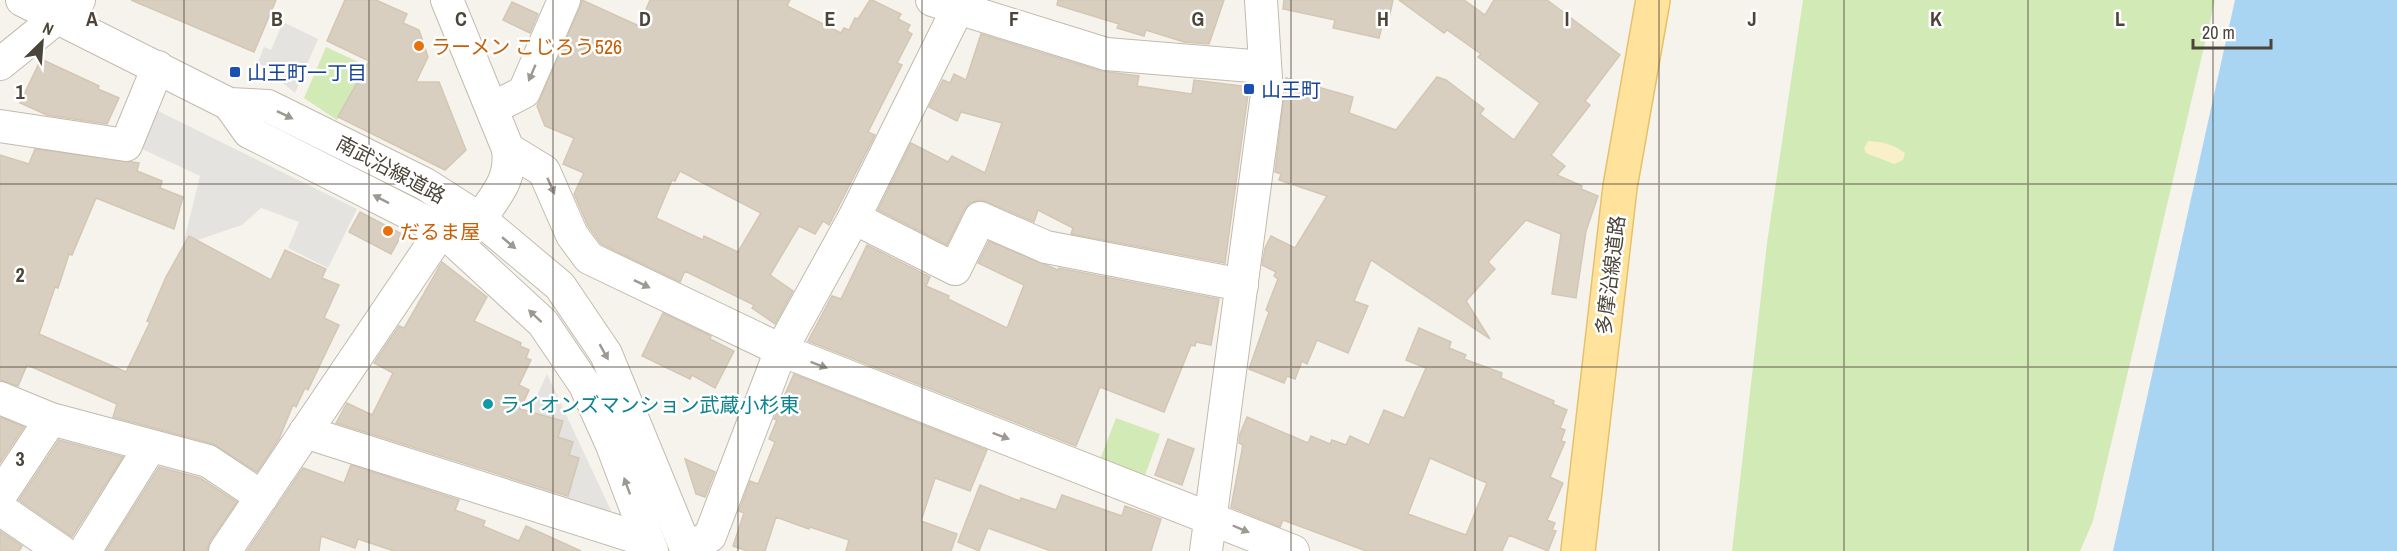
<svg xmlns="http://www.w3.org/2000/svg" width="2397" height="551" font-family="'Archivo Narrow','Noto Sans JP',sans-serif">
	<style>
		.green { fill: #d2eab5 }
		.sand { fill: #f9efc9 }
		.parking { fill: #e5e3e0 }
		.water { fill: #a9d4f2 }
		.building { fill: #d8cfc1; stroke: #d3c7b4; stroke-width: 1.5; fill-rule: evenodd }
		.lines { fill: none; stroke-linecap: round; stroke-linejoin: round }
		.minor-casing { stroke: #c2bbae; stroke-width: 34 }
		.major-casing { stroke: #e6c16a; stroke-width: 36 }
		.minor { stroke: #fff; stroke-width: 32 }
		.major { stroke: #ffe39c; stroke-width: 33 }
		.oneway { fill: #9c9892 }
		.grid { fill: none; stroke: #4b4439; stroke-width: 1.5; stroke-opacity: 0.55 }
		.food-dot { fill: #e8710a; stroke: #fff; stroke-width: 2 }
		.transit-dot { fill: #1a4fb4; stroke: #fff; stroke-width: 2 }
		.culture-dot { fill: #0f9aa8; stroke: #fff; stroke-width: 2 }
		.labels { text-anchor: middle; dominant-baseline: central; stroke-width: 5; stroke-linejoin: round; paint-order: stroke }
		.food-label { font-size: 20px; fill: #c56008; stroke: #fff; text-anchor: start }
		.transit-label { font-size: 20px; fill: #164399; stroke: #fff; text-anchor: start }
		.street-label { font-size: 20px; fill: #4b4439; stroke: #fff }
		.culture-label { font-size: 20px; fill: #0d838f; stroke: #fff; text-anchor: start }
		.grid-label { font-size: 20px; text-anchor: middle; font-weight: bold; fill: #4b4439; stroke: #fff; stroke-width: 5; stroke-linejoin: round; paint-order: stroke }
	</style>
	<rect width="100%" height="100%" fill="#f6f3ec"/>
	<g class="green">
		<path d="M1803,0H2215L2093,521L2080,551H1732L1767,243Z"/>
		<path d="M326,47L365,65L337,120L304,98Z"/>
		<path d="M1116,418L1160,434L1143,481L1098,465Z"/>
	</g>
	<path class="sand" d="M1868,141C1883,142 1893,144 1905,153L1903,160L1894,164L1866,153L1864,148Z"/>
	<g class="parking">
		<path d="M283,22L318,39L295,93L258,62L264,47L271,50Z"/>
		<path d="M150,107L357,209L328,268L288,248L299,222L261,208L242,225L183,245L200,176L138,147Z"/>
		<path d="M547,374L615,519L497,484Z"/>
	</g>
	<path class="water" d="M2235,0H2397V551H2113Z"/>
	<g class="building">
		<path d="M131,0H276L254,52Z"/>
		<path d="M345,0H376L407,14L403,23L419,30L428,57L416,82H439L466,150L445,170L338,117L369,61L327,41Z"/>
		<path d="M582,0L639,26L650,0H790L787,6L841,33L844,28L849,30L855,18L858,19L870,0H872L901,14L898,19L910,25L907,31L912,34L897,63L902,65L868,132L875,135L829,225L823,221L815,234L799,226L770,275L793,291L775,324L752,308L754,305L685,271L680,282L601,244L588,226L574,194L584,173L563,164L574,138L545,126L537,106L580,7ZM680,171L761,213L738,252L704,236L703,240L656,218L672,180L675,181Z"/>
		<path d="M1058,0H1224L1209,44L1184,42L1146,30L1144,36L1117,28L1119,24L1057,5Z"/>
		<path d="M1284,0H1393L1388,23L1383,22L1379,38L1333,28L1335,20L1283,9Z"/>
		<path d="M1399,0H1464L1485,15L1494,0H1547L1620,55L1585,101L1590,105L1551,155L1565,166L1557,175L1582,186L1581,189L1598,196L1586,231L1576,298L1552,294L1561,234L1526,220L1488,262L1495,269L1466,301L1490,339L1371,260L1354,301L1368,306L1348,353L1317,340L1307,364L1302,361L1295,379L1287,376L1284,383L1249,369L1269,312L1266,310L1278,279L1274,276L1276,272L1262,265L1265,248L1271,236L1295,248L1327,196L1279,180L1281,174L1275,172L1286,78L1353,97L1349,113L1396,130L1437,77L1446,80L1484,109L1480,114L1514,140L1540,103L1478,57L1481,54L1447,30L1444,33Z"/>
		<path d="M512,2L538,14L530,33L503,20Z"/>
		<path d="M981,34L1101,71L1139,76L1137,86L1192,94L1194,80L1249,87L1225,263L1071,234L1073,228L1038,210L1034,222L987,202L979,200L970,203L964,210L947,245L878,210L911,143L948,162L952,156L985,173L1002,123L961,112L957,121L929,107L943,80L950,83L954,74L966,80Z"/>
		<path d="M41,59L99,86L98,89L119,98L107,124L47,115L20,103Z"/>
		<path d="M35,149L139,163L137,171L162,181L160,188L183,197L174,229L96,198L72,255L69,254L58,288L55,287L39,334L126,372L150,322L147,321L166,277L189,236L271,280L285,250L326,269L322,278L339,285L324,318L339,325L308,390L305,388L296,407L293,405L279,439L257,472L213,444L113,417L117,404L27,365L18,386L0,380V155L29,164Z"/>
		<path d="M360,212L402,234L391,254L349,232Z"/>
		<path d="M989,241L1058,270L1059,268L1219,299L1211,345L1196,342L1195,346L1191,345L1164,412L1100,387L1076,446L808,341L832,296L841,299L867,245L930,277L926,286L949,296L948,299L1007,328L1024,285L978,263Z"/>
		<path d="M442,262L487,297L474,321L521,343L520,346L529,350L526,358L531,360L519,385L529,390L520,409L563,421L558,437L573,442L569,455L579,458L568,496L336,423L347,403L372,415L393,373L374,363L399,326L404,328Z"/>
		<path d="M663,313L711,336L710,339L734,351L715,388L692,375L690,379L642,356Z"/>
		<path d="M1419,328L1451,342L1449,348L1466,355L1464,359L1502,373L1501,378L1554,401L1553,404L1567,410L1560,428L1565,430L1561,441L1565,442L1550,477L1563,483L1547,520L1555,523L1552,530L1556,531L1548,551L1509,535L1502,551H1366L1283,520L1280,527L1231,507L1243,445L1239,443L1240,434L1247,417L1308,443L1311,436L1330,444L1332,440L1346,445L1350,436L1369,445L1384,410L1404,418L1426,368L1406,360ZM1430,458L1487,483L1466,535L1408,514Z"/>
		<path d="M794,374L987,450L970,491L935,478L921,521L957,534L951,551H846L849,540L810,527L809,529L776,517L765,551H747L733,546L744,513L739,511L750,481L758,484L775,442L769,439L777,420L774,419Z"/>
		<path d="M0,417L24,427L0,463Z"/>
		<path d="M1168,439L1194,449L1182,485L1155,475Z"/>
		<path d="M59,440L123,457L72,537L19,500Z"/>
		<path d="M685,459L715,472L705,497L696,494Z"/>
		<path d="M351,465L459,500L455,510L485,521L483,526L519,541L526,526L581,551H394L358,539L355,548L321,536L319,551H247L303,468L344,483Z"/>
		<path d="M159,467L200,478L237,502L210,541L207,551H106Z"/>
		<path d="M980,485L1020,501L1021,498L1056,510L1062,495L1122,516L1125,506L1161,519L1151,551H1051L988,528L979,551L958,542Z"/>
		<path d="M0,531L22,546L19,551H0Z"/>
	</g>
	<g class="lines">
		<defs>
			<g id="minor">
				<path d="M22,0L229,104L268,106L425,184L480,219L560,286L606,354L687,551"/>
				<path d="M932,0L1106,54L1264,67"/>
				<path d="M0,64L79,0"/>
				<path d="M229,104L249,132L442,230L543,323L585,385L612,445L652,551"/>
				<path d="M493,108L524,92L564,0"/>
				<path d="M0,126L126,145L158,67"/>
				<path d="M508,149L544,171L572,235L589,258L781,350L1293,551"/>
				<path d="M854,218L955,269L980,218L1046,247L1242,285"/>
				<path d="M0,398L51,419L208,461L262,497"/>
				<path d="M305,432L648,541"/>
				<path d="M0,496L51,419"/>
				<path d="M0,509L61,551"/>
				<path d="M686,550L710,536L781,350L854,218L958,8"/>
				<path d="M85,551L150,447"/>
				<path d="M225,551L442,230L480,219C496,195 512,180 508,149L447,0"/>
				<path d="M1206,551L1267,94L1261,0"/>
			</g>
			<path id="major" d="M1578,551L1620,187L1653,0"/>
		</defs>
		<use href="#minor" class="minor-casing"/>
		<use href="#major" class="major-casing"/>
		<use href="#minor" class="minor"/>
		<use href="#major" class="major"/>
	</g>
	<defs><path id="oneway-solid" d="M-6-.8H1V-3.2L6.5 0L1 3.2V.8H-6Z" transform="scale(1.5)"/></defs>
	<g class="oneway">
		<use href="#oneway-solid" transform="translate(532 73) rotate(113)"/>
		<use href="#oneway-solid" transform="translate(285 115) rotate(26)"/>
		<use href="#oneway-solid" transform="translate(551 186) rotate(66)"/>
		<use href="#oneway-solid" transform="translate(381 199) rotate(-153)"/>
		<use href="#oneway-solid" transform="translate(509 243) rotate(40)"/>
		<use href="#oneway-solid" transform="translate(642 284) rotate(26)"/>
		<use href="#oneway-solid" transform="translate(535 316) rotate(-137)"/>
		<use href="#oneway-solid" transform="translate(604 352) rotate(61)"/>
		<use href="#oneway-solid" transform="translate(819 365) rotate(21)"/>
		<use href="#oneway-solid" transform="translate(1001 436) rotate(21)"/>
		<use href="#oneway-solid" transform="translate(627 486) rotate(-110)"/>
		<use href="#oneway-solid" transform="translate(1241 529) rotate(23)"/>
	</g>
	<path class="grid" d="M184,0V551M369,0V551M553,0V551M738,0V551M922,0V551M1106,0V551M1291,0V551M1475,0V551M1659,0V551M1844,0V551M2028,0V551M2213,0V551M0,184H2397M0,367H2397"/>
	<g class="food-dot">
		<circle cx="419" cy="46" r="6"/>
		<circle cx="388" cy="231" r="6"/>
	</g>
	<g class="transit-dot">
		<rect x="229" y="66" width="12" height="12" rx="3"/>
		<rect x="1243" y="83" width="12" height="12" rx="3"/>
	</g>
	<circle class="culture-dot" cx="488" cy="404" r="6"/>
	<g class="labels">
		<g class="food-label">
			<text x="431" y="46">ラーメン こじろう526</text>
			<text x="400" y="231">だるま屋</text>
		</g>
		<g class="transit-label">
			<text x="247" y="72">山王町一丁目</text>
			<text x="1261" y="89">山王町</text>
		</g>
		<g class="street-label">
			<text transform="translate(391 169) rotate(28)">南武沿線道路</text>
			<text transform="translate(1610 275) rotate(-83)">多摩沿線道路</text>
		</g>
		<g class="culture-label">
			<text x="500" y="404">ライオンズマンション武蔵小杉東</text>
		</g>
	</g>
	<g class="grid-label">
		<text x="92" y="26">A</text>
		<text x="277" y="26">B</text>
		<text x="461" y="26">C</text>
		<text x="645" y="26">D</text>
		<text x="830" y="26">E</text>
		<text x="1014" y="26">F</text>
		<text x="1198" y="26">G</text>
		<text x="1383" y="26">H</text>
		<text x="1567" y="26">I</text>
		<text x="1752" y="26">J</text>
		<text x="1936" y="26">K</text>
		<text x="2120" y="26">L</text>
		<text x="20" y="99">1</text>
		<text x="20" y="282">2</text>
		<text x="20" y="466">3</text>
	</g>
	<g transform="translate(42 42) rotate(25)" stroke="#ffffff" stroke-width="4.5" paint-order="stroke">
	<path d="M0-4.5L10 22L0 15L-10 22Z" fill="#4b4439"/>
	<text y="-9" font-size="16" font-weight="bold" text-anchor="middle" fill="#4b4439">N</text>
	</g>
	<path d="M2193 39v9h78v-9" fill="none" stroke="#4b4439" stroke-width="3"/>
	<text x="2202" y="39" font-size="18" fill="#4b4439" stroke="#ffffff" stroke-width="4.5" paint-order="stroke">20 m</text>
</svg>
